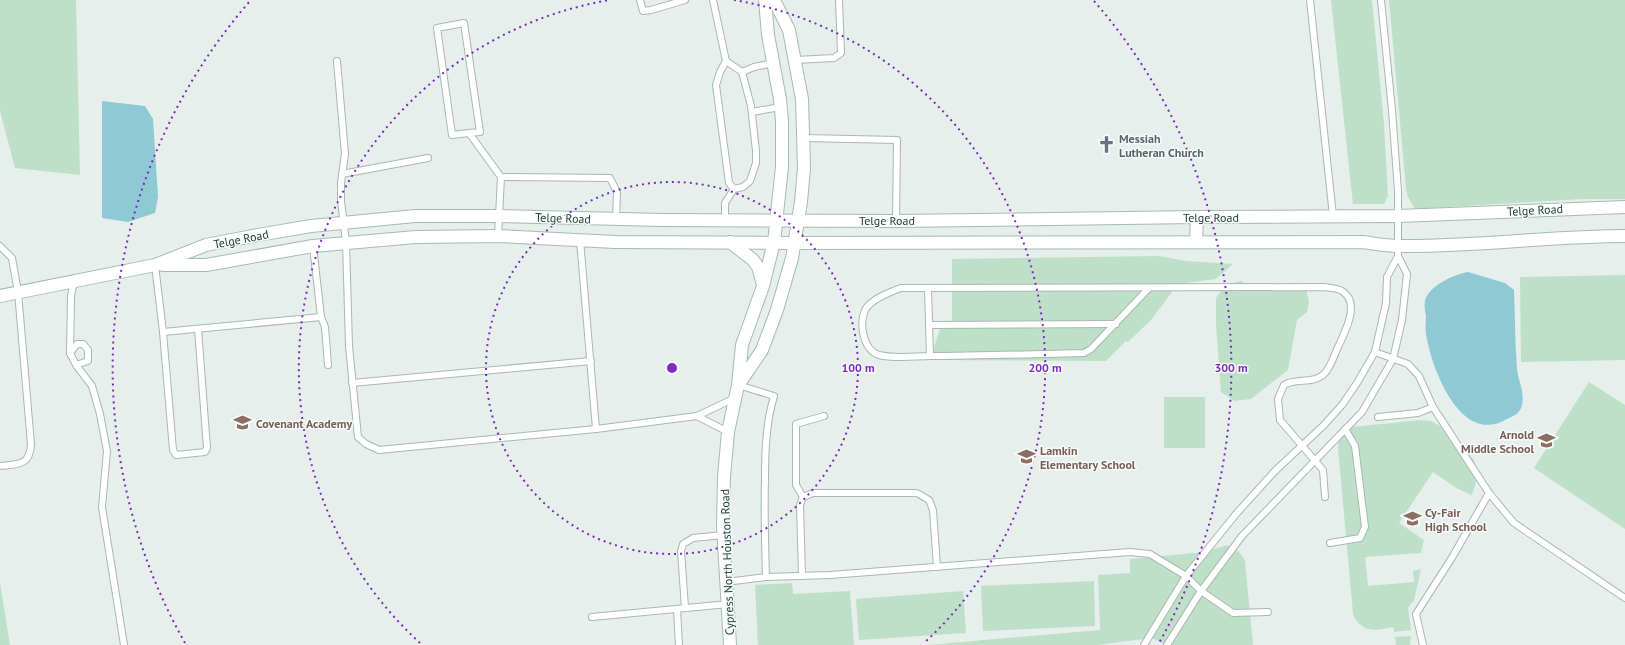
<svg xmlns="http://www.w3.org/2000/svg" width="1625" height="645" font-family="'PT Sans',sans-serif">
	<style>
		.green { fill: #bfe0c8 }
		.water { fill: #8ec9d4 }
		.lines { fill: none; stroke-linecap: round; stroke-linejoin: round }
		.lane-casing { stroke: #a8b8b2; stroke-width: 8 }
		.secondary-casing { stroke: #a4bbb3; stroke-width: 14 }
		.lane { stroke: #fff; stroke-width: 6 }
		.secondary { stroke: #fff; stroke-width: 12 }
		.ring { fill: none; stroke: #7b2cbf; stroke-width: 2; stroke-dasharray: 2 4 }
		.labels { text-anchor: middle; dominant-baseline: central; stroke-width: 3; stroke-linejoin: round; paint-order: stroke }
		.worship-label { font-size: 12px; font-weight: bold; fill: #5b616d; stroke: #f7fbf9; text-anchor: start }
		.street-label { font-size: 12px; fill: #24423a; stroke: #f7fbf9 }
		.education-label { font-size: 12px; font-weight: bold; fill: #785e54; stroke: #f7fbf9; text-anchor: start }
		.centre { fill: #7b2cbf; stroke: #f7fbf9; stroke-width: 2 }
		.ring-label { font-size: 12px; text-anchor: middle; font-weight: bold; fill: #7b2cbf; stroke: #f7fbf9; stroke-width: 3; stroke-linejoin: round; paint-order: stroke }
	</style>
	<rect width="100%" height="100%" fill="#e6efeb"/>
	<g class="green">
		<path d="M0,0H76L80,175L15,168L0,111Z"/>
		<path d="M1331,0H1372L1384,124L1388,196L1384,204H1353Z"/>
		<path d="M1389,0H1625V199H1582L1415,209L1408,197L1406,189Z"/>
		<path d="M1159,256L1186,261L1233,264L1216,279L1178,284L1151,320L1128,342L1126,341L1106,361L934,360V347L940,329L952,322V259Z"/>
		<path d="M1625,275V360L1521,362L1520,277Z"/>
		<path d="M1241,281L1252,289H1306L1309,302L1307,312L1297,320L1288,370L1251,399L1235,401L1221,392L1216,325V298L1225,285Z"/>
		<path d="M1589,382L1625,405V529L1534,468Z"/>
		<rect x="1164" y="397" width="41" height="51"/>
		<path d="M1420,420L1431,421L1444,428L1474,460L1478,475L1472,495L1458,489L1433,472L1399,523L1424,540L1421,553L1365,557L1368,586L1414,582L1413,571L1421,569L1414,600L1408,608L1411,630L1394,632L1393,627C1375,631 1361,633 1353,614L1338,448L1339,439L1352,427Z"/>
		<path d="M1227,545C1236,549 1241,552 1245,561L1253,645H1166L1152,638L1097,645H927L1100,630L1098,575L1130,573V559L1205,552Z"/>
		<path d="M1094,581L1095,626L983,631L981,586Z"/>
		<path d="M0,583L10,645H0Z"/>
		<path d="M792,583L793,594L850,591L854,645H758L755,585Z"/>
		<path d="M963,591L966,633L859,640L856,599Z"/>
		<path d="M1411,636L1410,645H1396L1395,637Z"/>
	</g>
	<g class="water">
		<path d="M102,101L145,106L153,119L158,197L155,213L128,222L102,218Z"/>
		<path d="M1468,272L1505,283L1514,290C1515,317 1515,343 1517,369C1518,381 1525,392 1522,405C1520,414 1513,416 1505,420C1460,445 1431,367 1426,334C1425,328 1426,322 1426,316C1425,311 1424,305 1425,301C1428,286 1455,274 1468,272Z"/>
	</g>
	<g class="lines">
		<defs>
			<g id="lane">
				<path d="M640,0L643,11L651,10L685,0"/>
				<path d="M713,0L726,61"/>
				<path d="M1310,0L1333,216"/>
				<path d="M796,60L834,58L841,53L839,0"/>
				<path d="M337,61L345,154L341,183V201L346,242L349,346L358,437L366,444L379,450L596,429L697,416L735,398"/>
				<path d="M742,72L754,67L774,63"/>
				<path d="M752,112L780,107"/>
				<path d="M469,133L480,132L464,23L437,28L452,135L469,133L501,177"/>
				<path d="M804,138L897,140L896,221"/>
				<path d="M342,174L428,158"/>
				<path d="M725,220V203L734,189L743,187L750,181L756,163V151L751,106L742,72L726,61L720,72L716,85L729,183L734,189"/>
				<path d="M498,236L501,177L610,178L617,192L616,219"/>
				<path d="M580,240L596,429"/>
				<path d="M0,246L12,258L18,292L31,444C30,466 18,464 0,466"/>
				<path d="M313,246L321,317L325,327L328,365"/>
				<path d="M155,265L163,332L173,450L176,455L205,452L207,448L198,329"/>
				<path d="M74,281L71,296L70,353L76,365L92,386L100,414L107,451L102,507L124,645"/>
				<path d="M928,288L930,356"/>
				<path d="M1149,288L1091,349L1084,353C1033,354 982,356 931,356C915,356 895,359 879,355C863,350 859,324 865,310C871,299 890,292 901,288L1324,287C1330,288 1337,288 1342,291C1361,303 1345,331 1339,345C1334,355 1331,368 1323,375C1312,384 1296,378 1284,385L1278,399L1280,420L1323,470L1325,497"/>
				<path d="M929,325L1116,324"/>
				<path d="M163,332L321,317"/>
				<path d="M1375,352L1408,364L1419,376L1433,407L1489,493L1514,523L1625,598"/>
				<path d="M70,353L77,344H83L88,350V361L76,365"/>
				<path d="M352,383L591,361"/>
				<path d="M738,385L774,396C766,423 765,451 765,479C764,512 765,544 766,577"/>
				<path d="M697,416L728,432"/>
				<path d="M1378,417L1418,413L1433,407"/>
				<path d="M803,497L813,493H917L929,500L933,510L937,567"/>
				<path d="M1330,543L1360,538L1365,527L1355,446L1345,429"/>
				<path d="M802,576L800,505L803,497L796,485V424L824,416"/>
				<path d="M726,582L766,577L830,575L1130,552L1150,554L1186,576L1201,591L1233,613L1268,612"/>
				<path d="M685,608L681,551L683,544L693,538L724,535"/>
				<path d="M677,609L679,645"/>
				<path d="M592,617L728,604"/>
				<path d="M1144,645L1186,576L1236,514L1275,471L1324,425L1342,405L1357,383L1375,352L1386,303L1387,277L1398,256"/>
				<path d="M1167,645L1201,591L1242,536L1362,412L1393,359L1402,320L1407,274L1398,256V191L1392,110L1381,0"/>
				<path d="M1423,645L1416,614L1453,556L1489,493"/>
			</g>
			<g id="secondary">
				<path d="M730,242L753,260L758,267L763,285"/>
				<path d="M1196,242L1197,217"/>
				<path d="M163,265H206L313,246L416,237L498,236L615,242L795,243L1363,242C1375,244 1388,246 1400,246C1475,247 1550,236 1625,236"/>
				<path d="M0,296L155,265L206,245L258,235L311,226L415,216H499L663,220L896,221L1197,217L1398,216L1625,207"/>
				<path d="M739,384L762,350L777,310L792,258L801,202L804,168L802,99L789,30L774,0"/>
				<path d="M730,645L723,526L724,477L728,432L738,385L742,345L763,286L774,242L782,167V121L780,99L768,35L765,0"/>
			</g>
		</defs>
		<use href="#lane" class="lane-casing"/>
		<use href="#secondary" class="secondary-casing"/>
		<use href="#lane" class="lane"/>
		<use href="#secondary" class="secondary"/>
	</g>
	<g class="ring">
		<circle cx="672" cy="368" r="186"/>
		<path d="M420 643A373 373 0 0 1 610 0M734 0A373 373 0 0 1 924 643"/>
		<path d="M185 643A559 559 0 0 1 250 1M1094 1A559 559 0 0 1 1159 643"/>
	</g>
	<defs>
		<symbol id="church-bare" viewBox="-9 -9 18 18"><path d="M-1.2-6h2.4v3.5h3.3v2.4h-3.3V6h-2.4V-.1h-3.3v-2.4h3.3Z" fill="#6b7280" stroke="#f7fbf9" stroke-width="2.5" paint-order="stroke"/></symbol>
		<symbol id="school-bare" viewBox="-9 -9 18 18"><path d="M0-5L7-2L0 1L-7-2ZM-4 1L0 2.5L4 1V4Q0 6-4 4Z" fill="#8d6e63" stroke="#f7fbf9" stroke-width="2.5" paint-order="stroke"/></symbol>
	</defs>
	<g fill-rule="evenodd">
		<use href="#church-bare" x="1094" y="132" width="25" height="25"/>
		<use href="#school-bare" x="230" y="410" width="25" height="25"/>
		<use href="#school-bare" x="1534" y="428" width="25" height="25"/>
		<use href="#school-bare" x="1014" y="444" width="25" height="25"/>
		<use href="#school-bare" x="1400" y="506" width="25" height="25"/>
	</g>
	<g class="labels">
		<g class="worship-label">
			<text x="1119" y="138">Messiah<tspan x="1119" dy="14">Lutheran Church</tspan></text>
		</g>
		<g class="street-label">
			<text transform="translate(1535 210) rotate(-3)">Telge Road</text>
			<text x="1211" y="217">Telge Road</text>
			<text transform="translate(563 218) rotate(2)">Telge Road</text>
			<text x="887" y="220">Telge Road</text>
			<text transform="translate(241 239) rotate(-11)">Telge Road</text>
			<text transform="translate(727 562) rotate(-92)">Cypress North Houston Road</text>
		</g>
		<g class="education-label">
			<text x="256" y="423">Covenant Academy</text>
			<text x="1534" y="434" text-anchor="end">Arnold<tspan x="1534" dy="14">Middle School</tspan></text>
			<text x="1040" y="450">Lamkin<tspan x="1040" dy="14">Elementary School</tspan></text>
			<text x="1425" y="512">Cy-Fair<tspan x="1425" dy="14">High School</tspan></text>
		</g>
	</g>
	<circle cx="672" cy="368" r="6" class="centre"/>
	<g class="ring-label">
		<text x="858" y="372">100 m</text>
		<text x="1045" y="372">200 m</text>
		<text x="1231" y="372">300 m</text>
	</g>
</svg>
